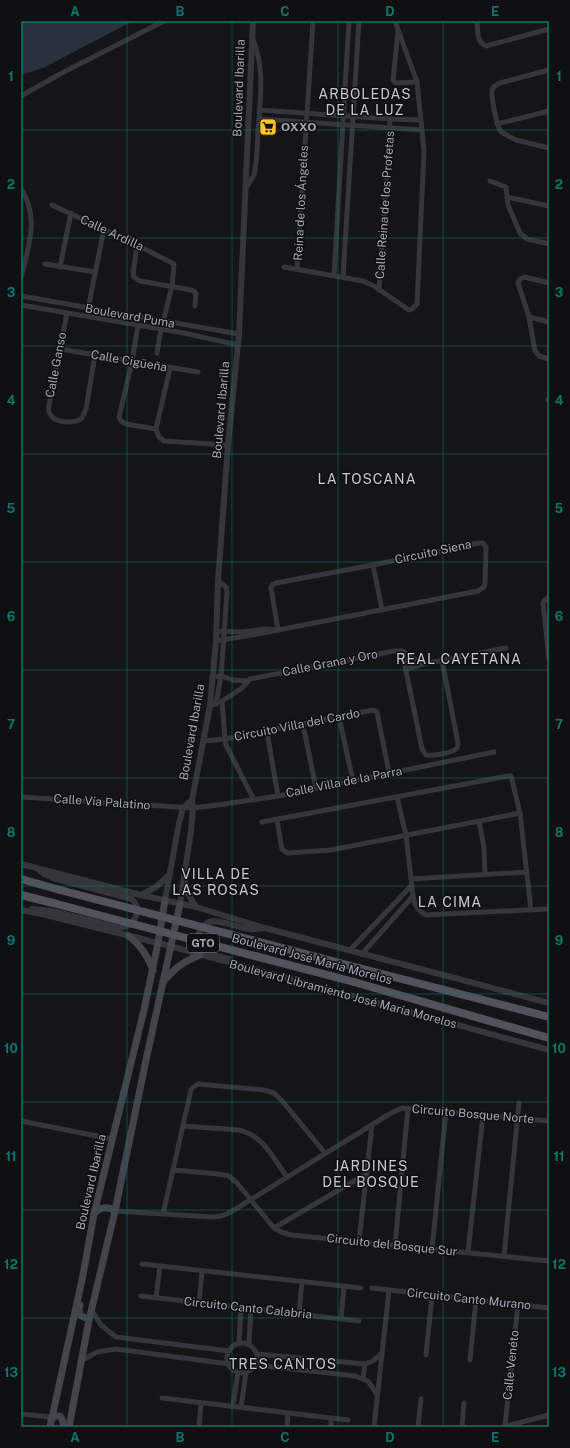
<svg xmlns="http://www.w3.org/2000/svg" width="570" height="1448" font-family="'Public Sans',sans-serif">
	<style>
		.water { fill: #29323c }
		.lines { fill: none; stroke-linecap: round; stroke-linejoin: round }
		.minor { stroke: #35363c; stroke-width: 5 }
		.tertiary { stroke: #35363c; stroke-width: 6 }
		.secondary { stroke: #43444c; stroke-width: 7 }
		.primary { stroke: #51525b; stroke-width: 8 }
		.primary-bridge { stroke: #51525b; stroke-width: 8 }
		.grid { fill: none; stroke: #0f766e; stroke-width: 1; stroke-opacity: 0.55 }
		.labels { text-anchor: middle; dominant-baseline: central; stroke-width: 3; stroke-linejoin: round; paint-order: stroke }
		.shield { fill: #100f12; stroke: #787b86; stroke-width: 1 }
		.shield-label { font-size: 11px; font-weight: bold; fill: #a5a9b8 }
		.street-label { font-size: 12px; fill: #a5a9b8; stroke: #100f12 }
		.poi-label { font-size: 12px; font-weight: bold; fill: #a5a9b8; stroke: #100f12; text-anchor: start }
		.quarter-label { font-size: 14px; letter-spacing: 1px; fill: #c6c9d4; stroke: #100f12 }
		.neatline { fill: none; stroke: #0f766e; stroke-width: 1.5 }
		.grid-label { font-size: 13px; text-anchor: middle; font-weight: bold; fill: #0f766e }
	</style>
	<rect width="100%" height="100%" fill="#151417"/>
	<path class="water" d="M21,21H133L45,67L21,75Z"/>
	<g class="lines">
		<g class="minor">
			<path d="M477,21C478,30 476,42 486,46L549,29"/>
			<path d="M398,31L393,80L396,83L417,82"/>
			<path d="M549,70L500,83C496,85 492,87 492,91C491,98 497,126 501,132L516,140L549,148"/>
			<path d="M21,96L60,74L164,21"/>
			<path d="M259,110L390,119L421,120"/>
			<path d="M259,119L422,130"/>
			<path d="M497,124L549,111"/>
			<path d="M490,181L506,187L508,205L520,233L527,239L549,244"/>
			<path d="M246,188L254,175L255,169C258,153 257,136 259,120C261,90 264,65 252,37"/>
			<path d="M21,189C40,216 28,249 21,277"/>
			<path d="M507,197L549,206"/>
			<path d="M52,205L137,245L174,264L172,286L163,322"/>
			<path d="M137,245L133,274L134,277L140,281L186,289L194,291L196,294L195,306"/>
			<path d="M45,264L95,272"/>
			<path d="M60,267L71,213"/>
			<path d="M284,267L363,281L374,286L409,310L412,309L417,304L424,151L417,82L395,21"/>
			<path d="M297,269L313,21"/>
			<path d="M334,275L349,21"/>
			<path d="M343,277L359,21"/>
			<path d="M549,283L525,277L520,279L518,283L529,317L535,351L539,356L549,359"/>
			<path d="M379,290L390,119"/>
			<path d="M21,296L239,334"/>
			<path d="M21,305L184,333L238,345"/>
			<path d="M88,309L104,229"/>
			<path d="M67,313L49,405C49,407 48,410 49,412C53,424 74,424 82,418L86,409L95,355"/>
			<path d="M529,317L549,322"/>
			<path d="M138,325L132,362L119,417L121,421L126,424L156,429"/>
			<path d="M60,349L198,372"/>
			<path d="M157,353L161,329"/>
			<path d="M170,368L156,429L159,437L164,441L228,445"/>
			<path d="M548,399H549"/>
			<path d="M373,565L382,609"/>
			<path d="M549,597L545,600L543,603L549,659"/>
			<path d="M216,641L263,633L478,591L484,587L485,585L486,547L483,543H479L373,565L276,583L272,585L271,588L278,630L266,629L242,632L216,631"/>
			<path d="M402,651L422,749L426,755C432,756 452,753 456,749C458,747 458,746 458,743L442,660"/>
			<path d="M406,669L423,664"/>
			<path d="M212,677L221,676L233,680L247,681"/>
			<path d="M222,701L225,739L226,745L254,800"/>
			<path d="M216,704L221,676L227,592L226,587L218,581"/>
			<path d="M210,706L222,701L242,688L250,679L394,651H402L423,664L506,648"/>
			<path d="M339,717L353,781"/>
			<path d="M303,725L316,788"/>
			<path d="M267,732L278,796"/>
			<path d="M203,741L225,739L373,710L377,712L389,773"/>
			<path d="M21,797L193,808L225,804L278,796L494,752"/>
			<path d="M397,797L406,835L413,896C415,906 417,910 426,915L546,909"/>
			<path d="M277,820L282,849L287,853L331,850L520,813"/>
			<path d="M479,821L484,848L485,874"/>
			<path d="M262,822L508,776H511L520,813L531,910"/>
			<path d="M411,879L527,872"/>
			<path d="M350,950L411,886"/>
			<path d="M362,954L413,896"/>
			<path d="M21,1121L112,1139"/>
			<path d="M183,1126L239,1130C263,1135 274,1159 287,1177"/>
			<path d="M173,1170L218,1174L229,1176L237,1183L274,1228L281,1232L291,1235L549,1261"/>
			<path d="M115,1211L212,1217L221,1216L229,1213L391,1113L402,1108L549,1121"/>
			<path d="M163,1214L191,1090L192,1088L198,1084L264,1090L274,1093L283,1102L325,1153"/>
			<path d="M274,1228L366,1174"/>
			<path d="M359,1241L372,1125"/>
			<path d="M395,1245L408,1108"/>
			<path d="M432,1249L446,1111"/>
			<path d="M468,1252L483,1115"/>
			<path d="M504,1256L519,1103"/>
			<path d="M142,1264L361,1288"/>
			<path d="M372,1288L549,1308"/>
			<path d="M141,1296L359,1321"/>
			<path d="M156,1298L160,1266"/>
			<path d="M199,1303L202,1271"/>
			<path d="M91,1309L101,1325L116,1337L229,1351"/>
			<path d="M299,1314L302,1281"/>
			<path d="M341,1319L344,1286"/>
			<path d="M239,1343L241,1307"/>
			<circle cx="242" cy="1358" r="15"/>
			<path d="M249,1344L251,1308"/>
			<path d="M257,1354L365,1364L373,1361L382,1353"/>
			<path d="M426,1355L432,1296"/>
			<path d="M470,1360L476,1300"/>
			<path d="M81,1361L97,1352L116,1349L229,1364"/>
			<path d="M256,1365L355,1376L368,1381L377,1394"/>
			<path d="M363,1379L365,1364"/>
			<path d="M162,1398L348,1420"/>
			<path d="M233,1406L238,1372"/>
			<path d="M241,1407L246,1373"/>
			<path d="M21,1414L51,1417"/>
			<path d="M505,1426L518,1304"/>
			<path d="M199,1427L201,1403"/>
			<path d="M287,1427L288,1413"/>
			<path d="M331,1427V1418"/>
			<path d="M374,1427L389,1290"/>
			<path d="M418,1427L421,1399"/>
			<path d="M462,1427L464,1403"/>
			<path d="M503,1427L549,1415"/>
		</g>
		<g class="tertiary">
			<path d="M21,864L141,895L196,907L265,928L549,1003"/>
			<path d="M185,882L188,894L196,907"/>
			<path d="M141,895L156,887L170,874"/>
			<path d="M165,900L179,823L183,808L192,800"/>
			<path d="M180,904L191,831L193,808L192,800L210,706L216,641L218,581L228,445L239,334L253,21"/>
			<path d="M32,909L52,911L120,928C135,926 143,910 132,899L53,878L44,874L38,869"/>
			<path d="M21,910L42,914L166,945L549,1050"/>
			<path d="M232,960C220,956 191,952 199,933C201,928 204,924 209,922C223,918 243,933 263,928"/>
		</g>
		<g class="secondary">
			<path d="M129,936C141,946 147,955 153,970"/>
			<path d="M163,982C176,967 181,963 200,955"/>
			<path d="M94,1214C100,1207 108,1206 115,1211"/>
			<path d="M80,1305L79,1310L80,1315L89,1320"/>
			<path d="M51,1420L55,1416H60L62,1419L64,1427"/>
			<path d="M50,1427L83,1275L94,1214L144,1010L158,943L165,900"/>
			<path d="M69,1427L89,1320L115,1211L146,1060L180,904"/>
		</g>
		<g class="primary">
			<path d="M21,879L60,890"/>
			<path d="M21,895L53,903"/>
			<path d="M359,968L549,1017"/>
			<path d="M354,982L549,1038"/>
		</g>
		<g class="primary-bridge">
			<path d="M60,890L359,968"/>
			<path d="M53,903L354,982"/>
		</g>
	</g>
	<path class="grid" d="M127,21V1427M232,21V1427M338,21V1427M443,21V1427M21,130H549M21,238H549M21,346H549M21,454H549M21,562H549M21,670H549M21,778H549M21,886H549M21,994H549M21,1102H549M21,1210H549M21,1318H549"/>
	<defs>
		<symbol id="supermarket-square" viewBox="-11 -11 22 22"><rect x="-9" y="-9" width="18" height="18" rx="4" fill="#ffc524" stroke="#100f12"/><path d="M-6-5.5h2.5l.6 2H6L4.5 2H-2.5L-4.4-4H-6ZM-1.5 3.2a1.3 1.3 0 1 0 .1 0ZM3 3.2a1.3 1.3 0 1 0 .1 0Z" fill="#111"/></symbol>
	</defs>
	<g fill-rule="evenodd">
		<use href="#supermarket-square" x="258" y="117" width="20" height="20"/>
	</g>
	<g class="labels">
		<rect class="shield" x="187" y="934" width="32" height="18" rx="3"/>
		<g class="shield-label">
			<text x="203" y="943">GTO</text>
		</g>
		<g class="street-label">
			<text transform="translate(239 88) rotate(-88)">Boulevard Ibarilla</text>
			<text transform="translate(301 203) rotate(-87)">Reina de los Ángeles</text>
			<text transform="translate(385 205) rotate(-86)">Calle Reina de los Profetas</text>
			<text transform="translate(112 233) rotate(25)">Calle Ardilla</text>
			<text transform="translate(130 316) rotate(10)">Boulevard Puma</text>
			<text transform="translate(129 361) rotate(10)">Calle Cigüeña</text>
			<text transform="translate(56 365) rotate(-79)">Calle Ganso</text>
			<text transform="translate(221 410) rotate(-85)">Boulevard Ibarilla</text>
			<text transform="translate(433 552) rotate(-12)">Circuito Siena</text>
			<text transform="translate(330 663) rotate(-11)">Calle Grana y Oro</text>
			<text transform="translate(297 725) rotate(-11)">Circuito Villa del Cardo</text>
			<text transform="translate(192 732) rotate(-80)">Boulevard Ibarilla</text>
			<text transform="translate(344 782) rotate(-11)">Calle Villa de la Parra</text>
			<text transform="translate(102 802) rotate(4)">Calle Vía Palatino</text>
			<text transform="translate(312 959) rotate(15)">Boulevard José María Morelos</text>
			<text transform="translate(343 994) rotate(15)">Boulevard Libramiento José María Morelos</text>
			<text transform="translate(473 1114) rotate(5)">Circuito Bosque Norte</text>
			<text transform="translate(91 1182) rotate(-77)">Boulevard Ibarilla</text>
			<text transform="translate(392 1245) rotate(6)">Circuito del Bosque Sur</text>
			<text transform="translate(469 1299) rotate(6)">Circuito Canto Murano</text>
			<text transform="translate(248 1308) rotate(6)">Circuito Canto Calabria</text>
			<text transform="translate(511 1365) rotate(-84)">Calle Venéto</text>
		</g>
		<g class="poi-label">
			<text x="281" y="127">OXXO</text>
		</g>
		<g class="quarter-label">
			<text x="365" y="94">ARBOLEDAS<tspan x="365" dy="16">DE LA LUZ</tspan></text>
			<text x="367" y="479">LA TOSCANA</text>
			<text x="459" y="659">REAL CAYETANA</text>
			<text x="216" y="874">VILLA DE<tspan x="216" dy="16">LAS ROSAS</tspan></text>
			<text x="450" y="902">LA CIMA</text>
			<text x="371" y="1166">JARDINES<tspan x="371" dy="16">DEL BOSQUE</tspan></text>
			<text x="283" y="1364">TRES CANTOS</text>
		</g>
	</g>
	<rect width="570" height="1448" fill="none" stroke="#100f12" stroke-width="44"/>
	<rect x="22" y="22" width="526" height="1404" class="neatline"/>
	<g class="grid-label">
		<text x="75" y="16">A</text>
		<text x="180" y="16">B</text>
		<text x="285" y="16">C</text>
		<text x="390" y="16">D</text>
		<text x="495" y="16">E</text>
		<text x="11" y="81">1</text>
		<text x="559" y="81">1</text>
		<text x="11" y="189">2</text>
		<text x="559" y="189">2</text>
		<text x="11" y="297">3</text>
		<text x="559" y="297">3</text>
		<text x="11" y="405">4</text>
		<text x="559" y="405">4</text>
		<text x="11" y="513">5</text>
		<text x="559" y="513">5</text>
		<text x="11" y="621">6</text>
		<text x="559" y="621">6</text>
		<text x="11" y="729">7</text>
		<text x="559" y="729">7</text>
		<text x="11" y="837">8</text>
		<text x="559" y="837">8</text>
		<text x="11" y="945">9</text>
		<text x="559" y="945">9</text>
		<text x="11" y="1053">10</text>
		<text x="559" y="1053">10</text>
		<text x="11" y="1161">11</text>
		<text x="559" y="1161">11</text>
		<text x="11" y="1269">12</text>
		<text x="559" y="1269">12</text>
		<text x="11" y="1377">13</text>
		<text x="559" y="1377">13</text>
		<text x="75" y="1442">A</text>
		<text x="180" y="1442">B</text>
		<text x="285" y="1442">C</text>
		<text x="390" y="1442">D</text>
		<text x="495" y="1442">E</text>
	</g>
</svg>
